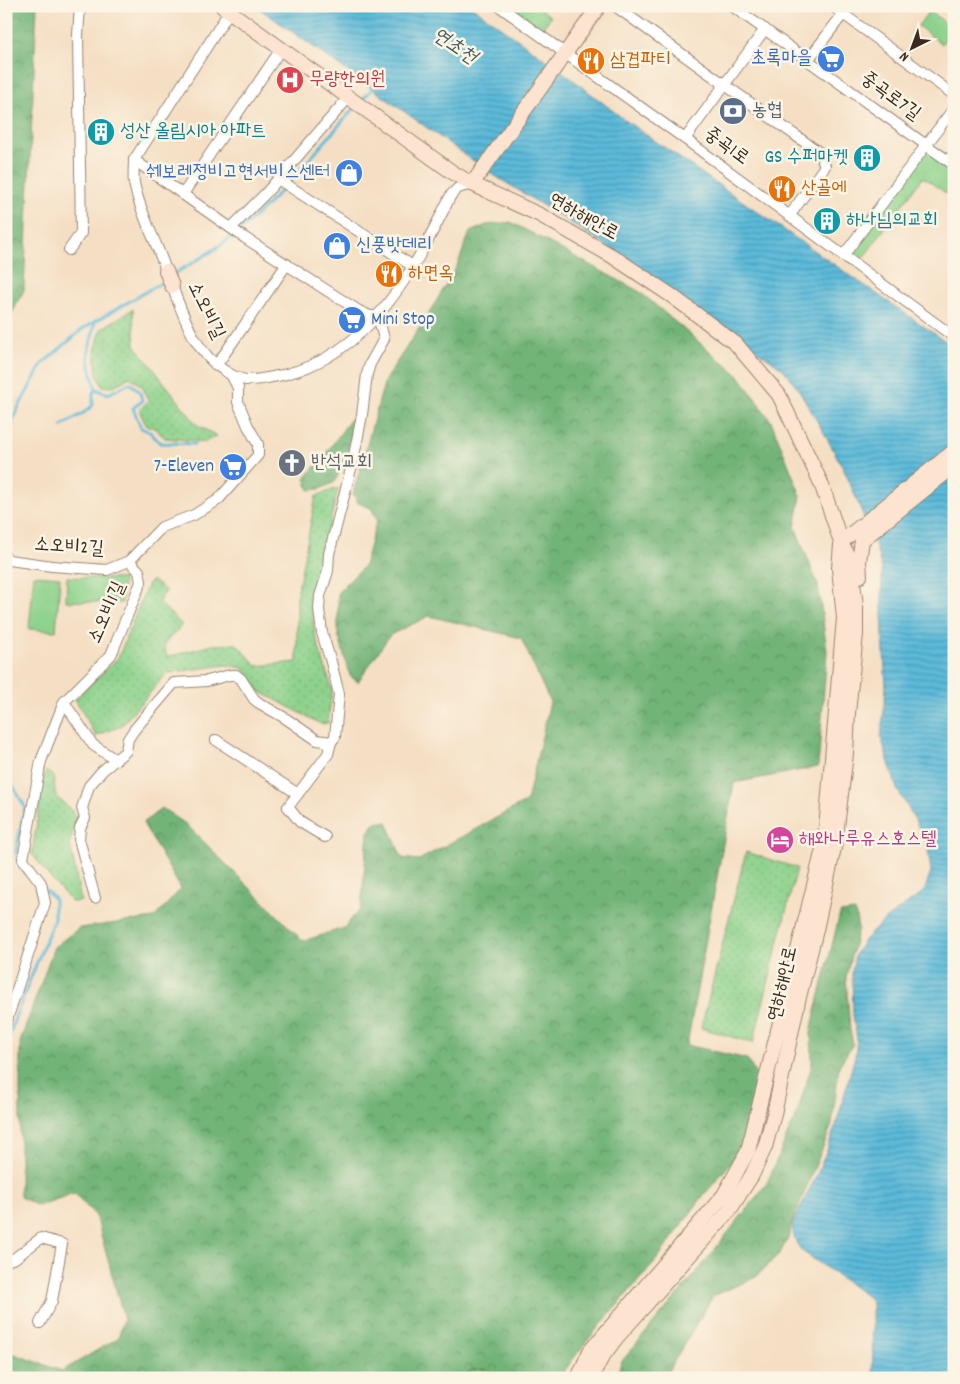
<svg xmlns="http://www.w3.org/2000/svg" width="960" height="1384" font-family="Dekko,'Poor Story',sans-serif">
	<style>
		.grass { fill: url(#grass-dots); stroke: #647e55 }
		.forest { fill: url(#forest-crowns); stroke: #566f4b }
		.park { fill: #8dd28c; stroke: #647e55 }
		.water { fill: url(#water-rules); stroke: #4b727c }
		.lines { fill: none; stroke-linecap: round; stroke-linejoin: round }
		.stream { stroke: #5bbada; stroke-width: 3 }
		.street-casing { stroke: #988471; stroke-width: 12 }
		.secondary-casing { stroke: #988471; stroke-width: 16 }
		.street { stroke: #fff; stroke-width: 10 }
		.secondary { stroke: #fde4d1; stroke-width: 14 }
		.labels { text-anchor: middle; dominant-baseline: central; stroke-width: 5; stroke-linejoin: round; paint-order: stroke }
		.shop-label { font-size: 19px; fill: #366cbe; stroke: #fcf5e5; text-anchor: end }
		.food-label { font-size: 19px; fill: #c56008; stroke: #fcf5e5; text-anchor: start }
		.health-label { font-size: 19px; fill: #be3a42; stroke: #fcf5e5; text-anchor: start }
		.street-label { font-size: 19px; fill: #3b2a1e; stroke: #fcf5e5 }
		.service-label { font-size: 19px; fill: #4e5e75; stroke: #fcf5e5; text-anchor: start }
		.culture-label { font-size: 19px; fill: #0d838f; stroke: #fcf5e5; text-anchor: start }
		.worship-label { font-size: 19px; fill: #5b616d; stroke: #fcf5e5; text-anchor: start }
		.hotel-label { font-size: 19px; fill: #b23c85; stroke: #fcf5e5; text-anchor: start }
		.water-label { font-size: 20px; font-style: italic; fill: #465c60; stroke: #fcf5e5 }
	</style>
	<defs>
		<pattern id="grass-dots" width="8" height="8" patternUnits="userSpaceOnUse" patternTransform="scale(1.25)"><rect width="8" height="8" fill="#8dd28c"/><path d="M2 2h.1M6 6h.1" fill="none" stroke="#7bb478" stroke-width="1.8" stroke-linecap="round"/></pattern>
		<pattern id="forest-crowns" width="20" height="18" patternUnits="userSpaceOnUse" patternTransform="scale(1.25)"><rect width="20" height="18" fill="#72b478"/><path d="M2 6a3 3 0 1 1 6 0M12 15a3 3 0 1 1 6 0" fill="none" stroke="#5f9362"/></pattern>
		<pattern id="water-rules" width="6" height="5" patternUnits="userSpaceOnUse" patternTransform="scale(1.25)"><rect width="6" height="5" fill="#5bbada"/><path d="M0 2.5h6" fill="none" stroke="#4c97b0"/></pattern>
	</defs>
	<rect width="100%" height="100%" fill="#fcf5e5"/>
	<filter id="ink" filterUnits="userSpaceOnUse"><feTurbulence type="fractalNoise" baseFrequency=".02" numOctaves="2"/><feDisplacementMap in="SourceGraphic" scale="10" xChannelSelector="R" yChannelSelector="G"/><feConvolveMatrix kernelMatrix="1 2 1 2 8 2 1 2 1" color-interpolation-filters="sRGB"/></filter>
	<filter id="wash" filterUnits="userSpaceOnUse"><feTurbulence type="fractalNoise" baseFrequency=".0096" numOctaves="4" result="noise"/><feDisplacementMap in="SourceGraphic" scale="20" xChannelSelector="R" yChannelSelector="G"/><feGaussianBlur stdDeviation="1.12" result="paint"/><feColorMatrix in="noise" values="0 0 0 0 0 0 0 0 0 0 0 0 0 0 0 0 0 1.4 0 .05"/><feComposite in="paint" operator="in"/></filter>
	<g filter="url(#wash)">
		<rect width="100%" height="100%" fill="#f5dfc4"/>
		<g class="grass">
			<path d="M133,309L135,345L197,425L217,436L205,442L165,438L154,428L146,425L139,410L148,401L143,387L130,377L112,387L102,386L97,375L95,351L101,329Z"/>
			<path d="M338,488L323,553L321,566L311,604L315,635L332,689L328,723L321,724L259,691L243,668L226,665L167,673L121,726L96,736L75,699L118,658L148,584L152,580L166,591L159,602L182,625L164,644L167,657L212,645L237,644L257,666L297,662V594L316,496Z"/>
			<path d="M46,771L53,776L56,796L71,810L76,818L70,843L81,901L72,902L52,880L32,854L43,781Z"/>
			<path d="M746,852L797,868L753,1043L701,1028Z"/>
			<path d="M487,1369L498,1378H465L471,1370Z"/>
		</g>
		<g class="forest">
			<path d="M6,6H37L24,290L6,325Z"/>
			<path d="M511,222L640,292L740,377L771,421L801,496L795,527L818,585L827,651L818,767L734,783L687,1045L747,1059L759,1080L745,1135L730,1164L703,1196L657,1259L586,1342L559,1378H498L487,1369L471,1370L465,1378H6V1351L62,1371L118,1338L124,1319L96,1216L74,1193L38,1206L20,1197V1042L54,947L79,928L154,918L181,889L143,823L162,808L187,825L303,941L344,928L361,908L368,832L376,822H387L402,858L419,860L527,801L550,702L521,638L429,616L390,635L358,682L350,676L338,634V592L364,566L377,519L371,508L358,503L353,494L385,380L431,310L457,266L470,232L486,225Z"/>
			<path d="M350,420L355,422L347,454L335,482L320,489L309,490L305,478L325,455Z"/>
			<path d="M855,911L858,928L846,977L850,1030L853,1044L839,1066L832,1125L791,1225L790,1235L780,1253L756,1277L713,1296L664,1378H615L622,1361L701,1267L767,1183L798,1110L812,1065L811,1031L840,913Z"/>
		</g>
		<g class="park">
			<path d="M514,6H537L551,17L541,30L512,9Z"/>
			<path d="M929,11L953,28L942,44L918,26Z"/>
			<path d="M927,145L954,165V199L923,177L857,266L843,256Z"/>
			<path d="M34,575L60,577L56,631L29,629Z"/>
			<path d="M67,577L123,579L122,603L66,601Z"/>
		</g>
		<path class="water" d="M256,6H471L563,72L625,120L694,168L954,347V1378H873L872,1302L868,1297L802,1251L797,1244L794,1236L792,1225L820,1168L836,1125L855,1056L857,1039L853,1016L852,972L855,954L865,939L886,919L917,897L925,889L931,871L927,844L913,816L897,789L881,737L886,688L882,616V569L875,544L846,474L827,438L799,390L785,371L770,359L751,348L592,236L492,174Z"/>
		<g class="lines">
			<g class="stream">
				<path d="M361,101L374,87"/>
				<path d="M171,276C190,264 211,253 229,239C277,201 315,152 355,107"/>
				<path d="M95,321C94,331 91,340 89,349C87,360 93,379 96,389L108,394L130,383L140,392L142,401L133,408L141,428L150,432L160,443L195,444"/>
				<path d="M62,426C72,419 85,414 93,405V394L96,389"/>
				<path d="M6,470L9,439L14,416L42,364L84,328L166,280"/>
				<path d="M6,779L13,786L25,807L16,851L21,869L35,882"/>
				<path d="M6,1046L15,1018L54,919V898L46,891"/>
			</g>
		</g>
	</g>
	<g filter="url(#ink)">
		<g class="lines">
			<defs>
				<g id="street">
					<path d="M499,6L685,139L954,337"/>
					<path d="M615,6L820,153L825,166L790,215"/>
					<path d="M732,6L954,165"/>
					<path d="M832,6L954,95"/>
					<path d="M808,60L843,14"/>
					<path d="M685,139L765,29"/>
					<path d="M278,179L414,267"/>
					<path d="M183,194L281,49"/>
					<path d="M231,228L267,192L348,98"/>
					<path d="M69,250L81,233L78,35L80,6"/>
					<path d="M843,256L954,108"/>
					<path d="M166,271C157,242 140,214 134,183C133,176 134,167 134,160L229,12"/>
					<path d="M172,286C184,317 195,353 225,371C231,375 238,379 246,380C258,381 271,377 283,375C372,353 414,270 451,195L458,188L472,184"/>
					<path d="M216,366L287,264"/>
					<path d="M6,558L9,560L52,566L107,570L129,561"/>
					<path d="M64,702L93,745L116,760"/>
					<path d="M216,740L298,794"/>
					<path d="M325,837L300,822L288,807L328,754L331,742"/>
					<path d="M95,898L79,839L80,828L85,818L82,808L89,786L102,771L126,751L128,739L134,730L174,683L207,681L230,675H236L241,679L254,699L259,703L285,718L317,740L331,742L335,737L339,694L331,662L322,633L319,609L320,596L328,571L329,554L353,461L362,415L367,374L370,364L384,339L378,316H370L359,311L245,238L134,160"/>
					<path d="M6,1023L45,903L41,883L23,859L41,761L64,702L111,655L141,582L139,571L129,561L162,527L194,515L218,500L258,455V444L248,426L238,402V388L232,376"/>
					<path d="M6,1261L15,1258L41,1238L62,1244L52,1301L40,1323"/>
				</g>
				<g id="secondary">
					<path d="M222,6L452,172L472,184L540,215L612,256L672,296L736,344L779,395L821,483L841,542L850,561L856,605V634L848,713L846,754L835,843L815,934L798,1001L774,1114L765,1147L752,1175L729,1211L617,1337L602,1357L591,1378"/>
					<path d="M472,184L599,6"/>
					<path d="M166,271L172,286"/>
					<path d="M841,542L954,451"/>
					<path d="M860,576L859,561L862,540L954,466"/>
					<path d="M578,1378L590,1351L724,1195L748,1151L825,841L844,618L839,568L841,545"/>
				</g>
			</defs>
			<use href="#street" class="street-casing"/>
			<use href="#secondary" class="secondary-casing"/>
			<use href="#street" class="street"/>
			<use href="#secondary" class="secondary"/>
		</g>
	</g>
	<defs>
		<symbol id="supermarket-disc" viewBox="-11 -11 22 22"><circle r="9.5" fill="#3f7fe0" stroke="#fcf5e5"/><path d="M-6-5.5h2.5l.6 2H6L4.5 2H-2.5L-4.4-4H-6ZM-1.5 3.2a1.3 1.3 0 1 0 .1 0ZM3 3.2a1.3 1.3 0 1 0 .1 0Z" fill="#fff"/></symbol>
		<symbol id="restaurant-disc" viewBox="-11 -11 22 22"><circle r="9.5" fill="#e8710a" stroke="#fcf5e5"/><path d="M-5-6h1v4h1v-4h1v4h1v-4h1v5L-1.5 .5V6h-2V.5L-5-1ZM5-6V6H3V1.5H1.5Q1.5-4 5-6Z" fill="#fff"/></symbol>
		<symbol id="hospital-disc" viewBox="-11 -11 22 22"><circle r="9.5" fill="#e0444e" stroke="#fcf5e5"/><path d="M-5-5h3v3.5h4V-5h3V5h-3V1.5h-4V5h-3Z" fill="#fff"/></symbol>
		<symbol id="bank-disc" viewBox="-11 -11 22 22"><circle r="9.5" fill="#5c6f8a" stroke="#fcf5e5"/><path d="M-6-4H6V4H-6ZM0-2.3a2.3 2.3 0 1 0 0 4.6a2.3 2.3 0 1 0 0-4.6Z" fill="#fff"/></symbol>
		<symbol id="building-disc" viewBox="-11 -11 22 22"><circle r="9.5" fill="#0f9aa8" stroke="#fcf5e5"/><path d="M-4-6H4V6H1V3H-1V6H-4ZM-2.5-4.3h1.7v1.8h-1.7ZM.8-4.3h1.7v1.8H.8ZM-2.5-1h1.7V.8h-1.7ZM.8-1h1.7V.8H.8Z" fill="#fff"/></symbol>
		<symbol id="shop-disc" viewBox="-11 -11 22 22"><circle r="9.5" fill="#3f7fe0" stroke="#fcf5e5"/><path d="M-5-2.5h2.3a2.7 3.5 0 0 1 5.4 0H5L5.5 6h-11ZM-1.5-2.5h3a1.5 2.3 0 0 0-3 0Z" fill="#fff"/></symbol>
		<symbol id="church-disc" viewBox="-11 -11 22 22"><circle r="9.5" fill="#6b7280" stroke="#fcf5e5"/><path d="M-1.2-6h2.4v3.5h3.3v2.4h-3.3V6h-2.4V-.1h-3.3v-2.4h3.3Z" fill="#fff"/></symbol>
		<symbol id="hotel-disc" viewBox="-11 -11 22 22"><circle r="9.5" fill="#d1479c" stroke="#fcf5e5"/><path d="M-6-4.5h1.5V1H6V5H4.5V3h-9V5H-6ZM-4 0a1.8 1.8 0 1 1 3.6 0ZM.5 0V-2.5h3Q6-2.5 6 0Z" fill="#fff"/></symbol>
	</defs>
	<g fill-rule="evenodd">
		<use href="#supermarket-disc" x="815" y="43" width="32" height="32"/>
		<use href="#restaurant-disc" x="575" y="45" width="32" height="32"/>
		<use href="#hospital-disc" x="274" y="64" width="32" height="32"/>
		<use href="#bank-disc" x="717" y="95" width="32" height="32"/>
		<use href="#building-disc" x="85" y="116" width="32" height="32"/>
		<use href="#building-disc" x="851" y="142" width="32" height="32"/>
		<use href="#shop-disc" x="333" y="157" width="32" height="32"/>
		<use href="#restaurant-disc" x="766" y="173" width="32" height="32"/>
		<use href="#building-disc" x="811" y="205" width="32" height="32"/>
		<use href="#shop-disc" x="321" y="230" width="32" height="32"/>
		<use href="#restaurant-disc" x="373" y="258" width="32" height="32"/>
		<use href="#supermarket-disc" x="336" y="304" width="32" height="32"/>
		<use href="#church-disc" x="276" y="447" width="32" height="32"/>
		<use href="#supermarket-disc" x="217" y="451" width="32" height="32"/>
		<use href="#hotel-disc" x="764" y="824" width="32" height="32"/>
	</g>
	<g class="labels">
		<g class="shop-label">
			<text x="812" y="59">초록마을</text>
			<text x="330" y="173">쉐보레정비고현서비스센터</text>
			<text x="356" y="246" text-anchor="start">신풍밧데리</text>
			<text x="371" y="320" text-anchor="start">Mini Stop</text>
			<text x="214" y="467">7-Eleven</text>
		</g>
		<g class="food-label">
			<text x="610" y="61">삼겹파티</text>
			<text x="801" y="189">산골에</text>
			<text x="408" y="274">하면옥</text>
		</g>
		<g class="health-label">
			<text x="309" y="80">무량한의원</text>
		</g>
		<g class="street-label">
			<text transform="translate(890 97) rotate(36)">중곡로7길</text>
			<text transform="translate(726 147) rotate(36)">중곡1로</text>
			<text transform="translate(583 218) rotate(29)">연하해안로</text>
			<text transform="translate(205 311) rotate(64)">소오비길</text>
			<text transform="translate(69 548) rotate(4)">소오비2길</text>
			<text transform="translate(108 613) rotate(-66)">소오비1길</text>
			<text transform="translate(784 984) rotate(-77)">연하해안로</text>
		</g>
		<g class="service-label">
			<text x="752" y="111">농협</text>
		</g>
		<g class="culture-label">
			<text x="120" y="132">성산 올림시아 아파트</text>
			<text x="848" y="158" text-anchor="end">GS 수퍼마켓</text>
			<text x="846" y="221">하나님의교회</text>
		</g>
		<g class="worship-label">
			<text x="311" y="463">반석교회</text>
		</g>
		<g class="hotel-label">
			<text x="799" y="840">해와나루유스호스텔</text>
		</g>
		<g class="water-label">
			<text transform="translate(454 47) rotate(34)">연초천</text>
		</g>
	</g>
	<rect width="960" height="1384" fill="none" stroke="#fcf5e5" stroke-width="25"/>
	<g transform="translate(912 48) rotate(222)" stroke="#fcf5e5" stroke-width="4" paint-order="stroke">
	<path d="M0-4L9 19L0 12L-9 19Z" fill="#3b2a1e"/>
	<text y="-8" font-size="14" font-weight="bold" text-anchor="middle" fill="#3b2a1e">N</text>
	</g>
</svg>
